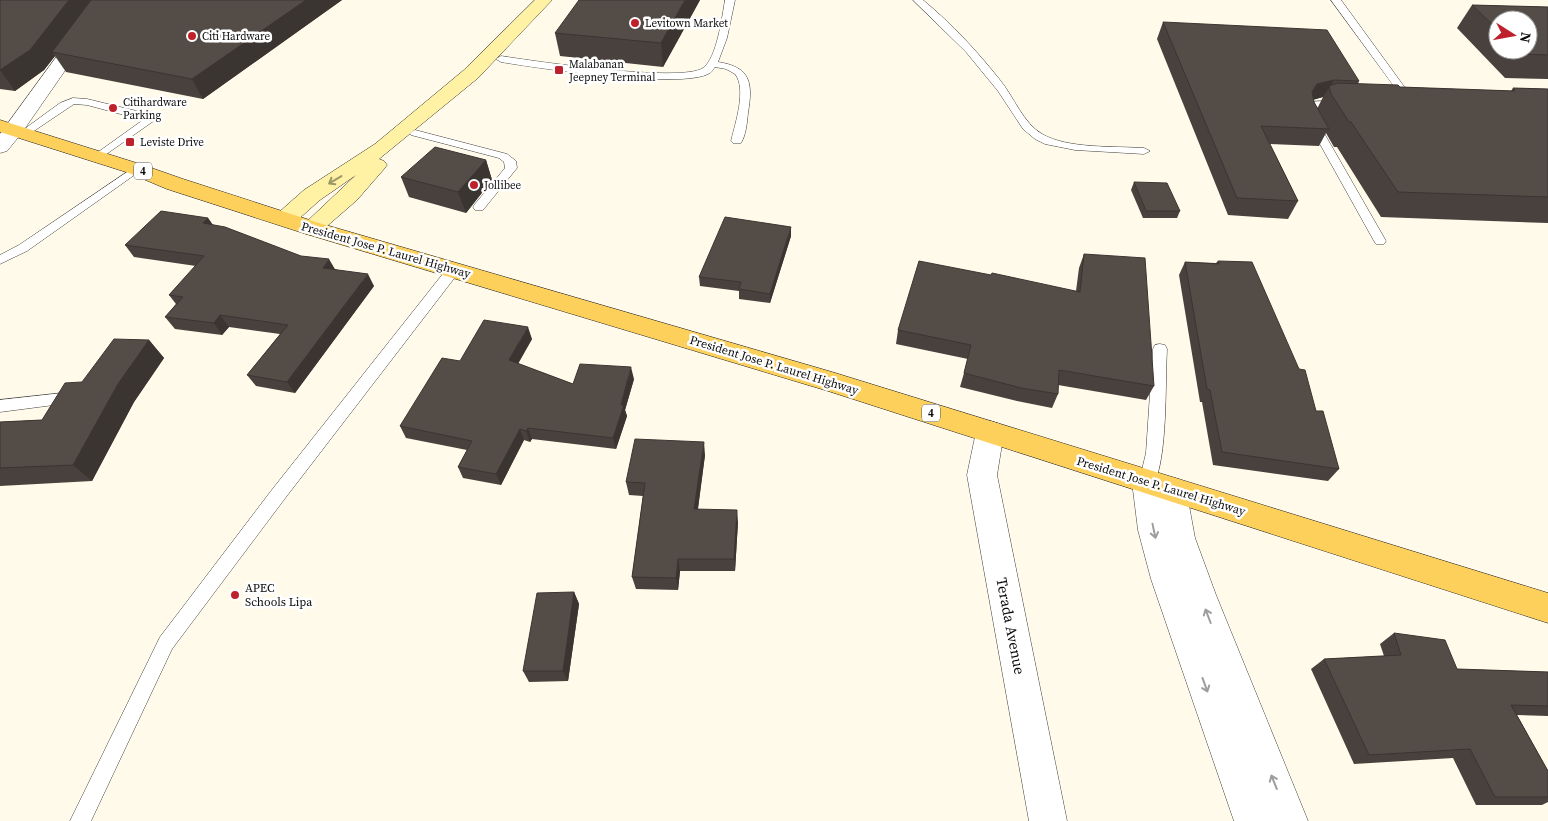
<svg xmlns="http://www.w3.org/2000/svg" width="1548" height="821" font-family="'Source Serif 4',serif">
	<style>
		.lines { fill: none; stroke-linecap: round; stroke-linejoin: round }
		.lane-casing { stroke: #3e3e3e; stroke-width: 1 }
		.street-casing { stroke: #3e3e3e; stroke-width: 1 }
		.secondary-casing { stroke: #2d2d2d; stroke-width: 1 }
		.primary-casing { stroke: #1c1c1c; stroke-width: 1 }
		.lane { fill: #fff; fill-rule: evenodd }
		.street { fill: #fff; fill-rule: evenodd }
		.secondary { fill: #fff2a4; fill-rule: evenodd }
		.primary { fill: #fdd05b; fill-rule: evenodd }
		.wall { fill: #48413d; fill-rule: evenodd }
		.shaded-wall { fill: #3b3532 }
		.building { fill: #544c47; stroke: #3b3532 }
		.oneway { stroke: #9d9667 }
		.oneway2 { stroke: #9d9d9d }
		.poi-dot { fill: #be202c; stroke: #fff; stroke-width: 2 }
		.labels { text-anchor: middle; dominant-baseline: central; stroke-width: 5; stroke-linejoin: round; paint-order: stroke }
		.far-poi-label { font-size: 11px; fill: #0b0b0b; stroke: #fff; text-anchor: start }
		.shield { fill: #fff; stroke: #545454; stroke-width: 1 }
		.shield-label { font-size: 11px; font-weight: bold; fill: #0b0b0b }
		.street-label { font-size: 12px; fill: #0b0b0b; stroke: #fff }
		.poi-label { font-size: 12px; fill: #0b0b0b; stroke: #fff; text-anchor: start }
		.near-street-label { font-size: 15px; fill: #0b0b0b; stroke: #fff }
	</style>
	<rect width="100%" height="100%" fill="#fffae9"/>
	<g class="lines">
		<defs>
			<g id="lane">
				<path d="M725,0H735L727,38L718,62C751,67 753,83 748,113C747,123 746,135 741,143H733L731,141C735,124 747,89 735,74L726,69L715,67C713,69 712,72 710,73C683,90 537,68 501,62L496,59L501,56C533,61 681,83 703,68C717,58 722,17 725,0Z"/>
				<path d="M913,0H923C952,24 977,51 1000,80C1014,97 1023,123 1042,134C1068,149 1114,146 1144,148L1150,151L1144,154L1075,150L1045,144L1035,139L1023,129L998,91L966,52Z"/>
				<path d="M1331,0H1341L1411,96L1409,104H1401V96Z"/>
				<path d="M73,98L87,99L149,114L155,120L98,160L92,157L94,155L143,120L87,105L74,104L28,135L24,136L19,133L60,103Z"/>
				<path d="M1340,100L1344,101L1345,103L1344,105L1316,107L1314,110L1316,119L1386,241L1384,244H1376L1374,241L1306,119L1304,110L1309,102Z"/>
				<path d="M415,130L507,154L516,161L517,168L483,210H475L473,207L475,204L505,168L504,162L499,158L411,135L410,133Z"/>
				<path d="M136,166L142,169L140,171L27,251L0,264V255L19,245Z"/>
				<path d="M454,265L460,269L459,272L283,501L172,649L91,821H70L160,637L271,491L449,266Z"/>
				<path d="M1160,344L1165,345L1167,349C1165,385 1168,456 1153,487L1147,489L1141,487L1139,482L1146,453L1153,349L1155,345Z"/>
				<path d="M72,392L77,394L79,398L77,402L0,412V400Z"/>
			</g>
			<g id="street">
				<path d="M98,0H114L21,134L7,151L0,153V134Z"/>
				<path d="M990,421L1000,424L1004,432L997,475L1067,821H1029L967,475L976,432L980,424Z"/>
				<path d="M1147,470L1157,473L1161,480L1171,477L1181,480L1186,489L1195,538L1216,595L1308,821H1234L1151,579L1138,530L1132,482L1137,473Z"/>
			</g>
			<path id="secondary" d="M535,0H552L478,78L379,159L384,161L387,165L384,169L357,200L319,233L311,235L303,233L300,228L356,175L320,200L293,224L285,226L277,224L274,219L277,214L304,190L375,144L464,70Z"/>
			<path id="primary" d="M0,120L143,165L183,179L319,223L832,372L1548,593V623L828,391L303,233L167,189L129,173L0,132Z"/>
		</defs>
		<use href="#lane" class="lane-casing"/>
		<use href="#street" class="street-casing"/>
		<use href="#secondary" class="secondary-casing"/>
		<use href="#primary" class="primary-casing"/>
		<use href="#lane" class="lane"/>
		<use href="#street" class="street"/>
		<use href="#secondary" class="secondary"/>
		<use href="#primary" class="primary"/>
	</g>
	<g class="wall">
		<path d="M0,0H342L203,99L66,72L55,56L44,70L15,91L0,89Z"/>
		<path d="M700,0L663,67L560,56L555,33Z"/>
		<path d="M1472,5L1548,7V79L1505,78L1457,28ZM1498,20L1528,50H1498Z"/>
		<path d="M1163,22L1359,81L1358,84L1400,87L1511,91L1513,88L1548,89V223L1381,217L1337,147H1334L1326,133L1319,146L1270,144L1298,201L1288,219L1228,215L1157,39ZM1323,97L1317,109L1314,102L1313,100Z"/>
		<path d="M486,160L492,180L466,213L409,197L401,177Z"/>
		<path d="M1134,182L1180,211L1177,218H1143L1131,190Z"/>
		<path d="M208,218L213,225L335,269L374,286L295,393L256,386L247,375L280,334L229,327L222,335L175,329L165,317L176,304L169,295L196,266L134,257L125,245Z"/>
		<path d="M791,236L770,303L739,299V291L700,286L699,277Z"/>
		<path d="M1084,254L1154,386L1146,400L1058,385V394L1052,408L1017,401L960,387L968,359L896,344L898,330L1076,291L1079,268Z"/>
		<path d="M1218,261L1316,411L1339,469L1328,481L1213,465L1202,402H1200L1179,275L1185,262L1216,263Z"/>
		<path d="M532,339L518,364L573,384L634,379L625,410L627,416L616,449L532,439L530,442L524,440L501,485L463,478L458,467L467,450L406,438L400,426L460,361Z"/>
		<path d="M149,340L164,358L134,402L92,481L0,486V422L42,420L82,382Z"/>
		<path d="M705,455L698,509L738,522L735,571H680L678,590L636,589L632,577L643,496L629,495L626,482Z"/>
		<path d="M574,592L579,604L568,681L529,682L523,671Z"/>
		<path d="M1394,633L1457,669L1548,672V716L1517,715L1548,771V802L1542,805H1476L1453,758L1354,764L1311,669L1324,659L1384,656L1380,644Z"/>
	</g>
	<g class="shaded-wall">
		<path d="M69,0H96L52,52L55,56L44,70L15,91L0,70Z"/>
		<path d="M306,0H342L203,99L192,79Z"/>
		<path d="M685,0H700L663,67L661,43Z"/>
		<path d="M1334,80L1323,97L1307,101L1317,84Z"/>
		<path d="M486,160L492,180L466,213L458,192Z"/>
		<path d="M208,218L216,230L203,223Z"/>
		<path d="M791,227V236L770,303V294Z"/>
		<path d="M329,259L336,271L323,268Z"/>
		<path d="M368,274L374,286L295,393L287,382Z"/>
		<path d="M220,315L229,327L222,335L214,323Z"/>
		<path d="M528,327L532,339L513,372L509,360Z"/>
		<path d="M149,340L164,358L134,402L92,481L73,465L118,384Z"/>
		<path d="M631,367L634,379L625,410L627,416L616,449L613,438Z"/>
		<path d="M528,428L532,439L530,442L526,431Z"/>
		<path d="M520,429L524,440L501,485L496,474Z"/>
		<path d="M704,442L705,455L696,522L694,509Z"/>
		<path d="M737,510L738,522L735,571L734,559Z"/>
		<path d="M678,559L680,571L678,590L676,578Z"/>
		<path d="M574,592L579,604L568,681L563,671Z"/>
	</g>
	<g class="building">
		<path d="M0,0H69L30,50L0,70Z"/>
		<path d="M91,0H306L192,79L52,52Z"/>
		<path d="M579,0H685L661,43L555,33Z"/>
		<path d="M1472,5L1548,7V55L1523,54L1518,50H1528V20H1498V30Z"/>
		<path d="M1163,22L1327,30L1359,81L1334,80L1317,84L1312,92L1314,102L1329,129L1261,126L1298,201L1237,198Z"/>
		<path d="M1338,83L1398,85L1400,87L1515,91L1513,88L1548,89V197L1398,192L1351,122H1349L1331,94L1329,86Z"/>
		<path d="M435,147L486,160L458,192L401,177Z"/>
		<path d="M1134,182L1167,183L1180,211H1146Z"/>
		<path d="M161,211L208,218L203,223L225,227L301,256L329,259L323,268L368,274L287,382L247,375L288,325L220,315L214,323L165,317L183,297L169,295L204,256L125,245Z"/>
		<path d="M725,217L791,227L770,294L739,289L741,282L699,277Z"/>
		<path d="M1084,254L1145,258L1154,386L1059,370L1058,394L1021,388L964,373L971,345L898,330L919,261L991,275L992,273L1080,292Z"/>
		<path d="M1218,261L1252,262L1299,369L1305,370L1316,411H1323L1339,469L1222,452L1210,390L1207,389L1185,262L1219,264Z"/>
		<path d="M484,320L528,327L509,360L573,384L580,364L631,367L621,405H624L613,438L528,428L526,431L520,429L496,474L458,467L472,441L400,426L442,358L460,361Z"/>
		<path d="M114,339L149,340L118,384L73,465L0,468V422L42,420L65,383L82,382Z"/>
		<path d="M635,439L704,442L694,509L737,510L734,559H678L676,578L632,577L645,483L626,482Z"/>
		<path d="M574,592L563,671H523L537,593Z"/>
		<path d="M1394,633L1445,640L1457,669L1548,672V706L1511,705L1548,771V797H1495L1470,749L1369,755L1324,659L1401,655Z"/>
	</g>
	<defs><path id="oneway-shaft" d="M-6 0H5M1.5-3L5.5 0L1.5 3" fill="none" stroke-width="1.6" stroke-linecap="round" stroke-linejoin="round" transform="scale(1.25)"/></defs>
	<use class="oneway" href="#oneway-shaft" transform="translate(335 180) rotate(149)"/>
	<g class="oneway2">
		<use href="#oneway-shaft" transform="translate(1154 531) rotate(78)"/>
		<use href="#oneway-shaft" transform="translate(1208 616) rotate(-111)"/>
		<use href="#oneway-shaft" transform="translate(1205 685) rotate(70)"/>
		<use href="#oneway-shaft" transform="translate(1274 782) rotate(-112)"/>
	</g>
	<g class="poi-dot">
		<circle cx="635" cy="23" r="5"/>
		<circle cx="192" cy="36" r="5"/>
		<rect x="554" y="65" width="10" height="10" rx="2.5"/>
		<circle cx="113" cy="108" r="5"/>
		<rect x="125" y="137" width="10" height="10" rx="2.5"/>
		<circle cx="474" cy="185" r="5"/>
		<circle cx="235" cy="595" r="5"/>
	</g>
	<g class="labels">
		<g class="far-poi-label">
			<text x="645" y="23">Levitown Market</text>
			<text x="202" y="36">Citi Hardware</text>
			<text x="569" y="64">Malabanan<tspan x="569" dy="13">Jeepney Terminal</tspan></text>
			<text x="123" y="102">Citihardware<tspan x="123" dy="13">Parking</tspan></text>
			<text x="140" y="142">Leviste Drive</text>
			<text x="484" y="185">Jollibee</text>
		</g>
		<g class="shield">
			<rect x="134" y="162.5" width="18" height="17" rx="4"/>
			<rect x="922" y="404.5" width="18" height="17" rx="4"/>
		</g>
		<g class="shield-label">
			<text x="143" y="171">4</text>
			<text x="931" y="413">4</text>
		</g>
		<g class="street-label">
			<text transform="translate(386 250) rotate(16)">President Jose P. Laurel Highway</text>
			<text transform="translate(774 365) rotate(17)">President Jose P. Laurel Highway</text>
			<text transform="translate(1161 486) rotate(17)">President Jose P. Laurel Highway</text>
		</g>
		<g class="poi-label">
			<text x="245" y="588">APEC<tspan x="245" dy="14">Schools Lipa</tspan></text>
		</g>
		<g class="near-street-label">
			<text transform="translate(1011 626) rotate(79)">Terada Avenue</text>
		</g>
	</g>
	<g transform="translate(1513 35) rotate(101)"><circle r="24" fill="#ffffff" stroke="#9d9d9d"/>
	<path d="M0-4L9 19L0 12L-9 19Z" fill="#be202c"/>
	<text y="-8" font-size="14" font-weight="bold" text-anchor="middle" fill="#0b0b0b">N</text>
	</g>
</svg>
